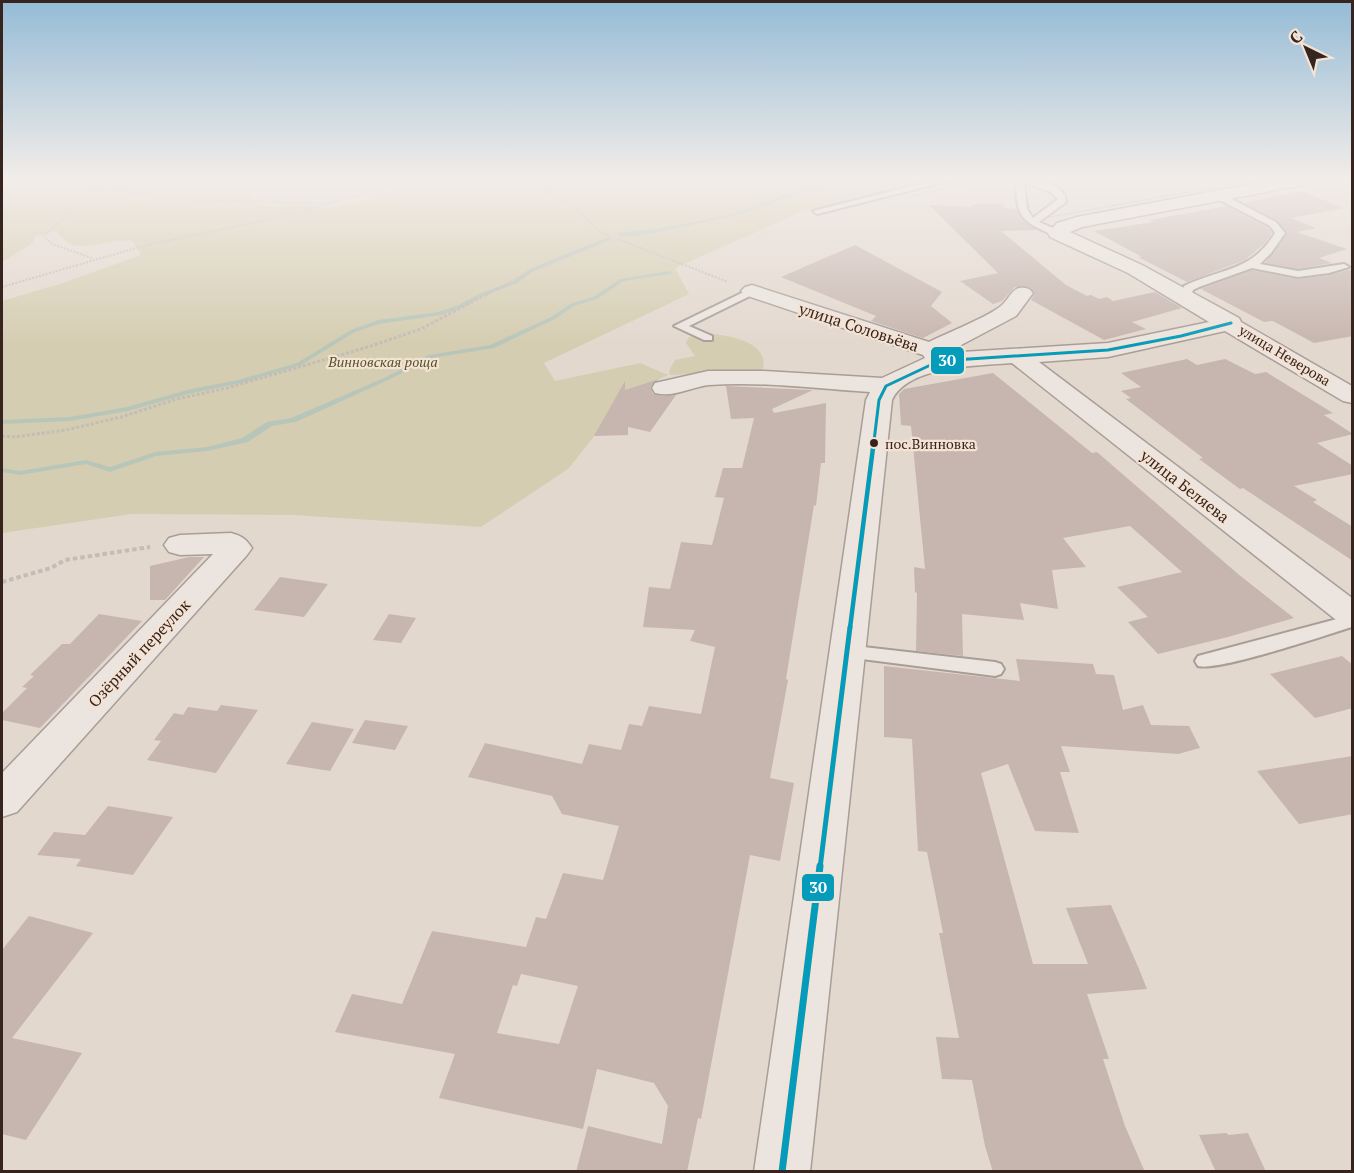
<svg xmlns="http://www.w3.org/2000/svg" width="1354" height="1173" font-family="'PT Serif',serif">
	<style>
		.green { fill: #d5cdb1 }
		.lines { fill: none; stroke-linecap: round; stroke-linejoin: round }
		.stream { fill: #b8c6ba; fill-rule: evenodd }
		.building { fill: #c7b6af; fill-rule: evenodd }
		.lane-casing { stroke: #a89e97; stroke-width: 4 }
		.street-casing { stroke: #a89e97; stroke-width: 3 }
		.path-far2 { stroke: #c4bcb6; stroke-width: 2; stroke-dasharray: 2 1.5; stroke-linecap: butt }
		.path-far1 { stroke: #c4bcb6; stroke-width: 3; stroke-dasharray: 3 2; stroke-linecap: butt }
		.path { stroke: #c4bcb6; stroke-width: 4; stroke-dasharray: 4.5 3; stroke-linecap: butt }
		.lane { fill: #ece5df; fill-rule: evenodd }
		.street { fill: #ece5df; fill-rule: evenodd }
		.bus-1-far3-casing { stroke: #f4e3d4; stroke-width: 6 }
		.bus-1-far2-casing { stroke: #f4e3d4; stroke-width: 9 }
		.bus-1-far1-casing { stroke: #f4e3d4; stroke-width: 10 }
		.bus-1-casing { stroke: #f4e3d4; stroke-width: 11 }
		.bus-1-far3 { stroke: #059cbc; stroke-width: 3 }
		.bus-1-far2 { stroke: #059cbc; stroke-width: 4.5 }
		.bus-1-far1 { stroke: #059cbc; stroke-width: 5 }
		.bus-1 { stroke: #059cbc; stroke-width: 7 }
		.bus-dot { fill: #36251f; stroke: #f4e3d4; stroke-width: 2 }
		.labels { text-anchor: middle; dominant-baseline: central; stroke-width: 4.5; stroke-linejoin: round; paint-order: stroke }
		.far-street-label { font-size: 14px; fill: #36251f; stroke: #f4e3d4 }
		.far-park-label { font-size: 14px; font-style: italic; fill: #515227; stroke: #f4e3d4 }
		.bus-label { font-size: 14px; fill: #36251f; stroke: #f4e3d4; text-anchor: start }
		.street-label { font-size: 16px; fill: #36251f; stroke: #f4e3d4 }
		.line-badge { stroke: #f4e3d4; stroke-width: 2 }
		.badge-label { font-size: 16px; text-anchor: middle; font-weight: bold; fill: #fff }
	</style>
	<rect width="100%" height="100%" fill="#e3d8ce"/>
	<g class="green">
		<path d="M2,179H211L208,185C226,186 245,182 262,187L251,195L253,203L275,207L302,203L328,210L437,179H946L799,213L675,268L689,294L544,363L555,381L640,363L668,375L628,394L568,469L481,527L292,515L132,514L2,533V301L63,283L141,255L132,241C116,238 82,251 70,244C65,241 60,234 55,231L35,237L33,243L2,262Z"/>
		<path d="M696,333C717,333 774,339 762,371L670,375L669,371L675,360L695,356L686,343L688,338Z"/>
	</g>
	<g class="lines">
		<g class="stream">
			<path d="M910,179L829,187L794,195L742,214L649,234L620,237L617,235L620,233C660,229 700,222 738,212C756,208 773,199 791,193C829,181 870,179 910,179Z"/>
			<path d="M975,179H985L905,199L903,198Z"/>
			<path d="M1253,179H1265L1043,219L1041,218Z"/>
			<path d="M609,237L611,238V240L532,272L518,283L483,296L463,307L441,315L379,324L355,332L301,365L241,383L188,394L128,411L70,421L2,424V420L70,417L127,407L187,390L238,380L297,363L351,330L378,320L438,312L459,305L479,294L514,281L528,270Z"/>
			<path d="M669,271L672,273L671,274L624,281L597,299L574,306L555,319L494,348L433,358L388,380L296,422L272,426L248,442L207,451L156,456L110,472L86,464L20,475L2,472V468L20,471L86,460L110,467L155,452L207,447L242,438L267,422L291,418L384,378L429,355L490,345L551,317L570,304L593,297L620,279Z"/>
		</g>
	</g>
	<g class="building">
		<path d="M1301,191L1344,208L1291,218L1316,228L1297,232L1347,249L1319,258L1332,263L1298,269L1265,263L1287,233L1277,220L1244,203Z"/>
		<path d="M972,204H1002L1005,208L1016,209L1025,222L1038,230L1001,231L1066,285L1087,296L1091,295L1099,299L1107,297L1113,301L1155,292L1182,308L1132,322L1146,329L1104,340L1031,300L1035,293L1029,287H1015L1002,301L993,304L960,281L998,273L929,205L973,207Z"/>
		<path d="M1227,206L1268,228L1272,233L1264,244L1245,260L1187,282L1138,257H1142L1094,231L1154,222L1149,220Z"/>
		<path d="M855,245L942,292L931,306L952,323L923,338L871,321L876,316L781,277Z"/>
		<path d="M1252,270L1298,279L1329,275L1348,270L1353,271V336L1314,343L1273,321L1264,322L1201,289Z"/>
		<path d="M1187,359L1197,365L1225,359L1255,374L1266,372L1333,413L1324,415L1353,434L1317,443L1353,466V474L1294,486L1317,500L1313,502L1353,527V561L1243,488L1240,489L1199,459L1203,458L1126,399L1131,398L1121,391L1141,387L1121,373Z"/>
		<path d="M993,373L1092,453L1097,452L1238,574L1294,618L1228,637L1158,654L1128,622L1148,617L1117,587L1182,572L1130,526L1063,538L1086,567L1052,570L1058,609L1020,603L1024,620L962,614L963,656L916,651L917,593L915,592L914,567L925,569L911,426L901,425L899,394L904,389Z"/>
		<path d="M659,379L650,387L653,394L662,396L676,395L650,432L628,427V435L594,436L625,381V390Z"/>
		<path d="M726,386L813,390L772,409L774,413L826,403L825,463H821L816,506L814,505L786,679L788,680L770,778L794,783L780,861L750,855L701,1119L698,1118L687,1172H576L588,1126L662,1144L668,1106L654,1083L597,1069L583,1129L439,1098L455,1054L335,1032L352,994L402,1004L432,931L526,947L536,917L546,919L563,873L603,880L619,826L562,814L552,796L468,777L485,743L582,764L589,744L621,750L629,724L642,726L649,706L701,714L715,647L690,641L695,630L643,627L649,587L670,589L681,542L712,545L724,498L715,497L723,468H742L754,418L731,419ZM521,974L578,986L559,1044L497,1033L513,985L517,986Z"/>
		<path d="M189,557H204L165,600H150V566Z"/>
		<path d="M280,577L328,584L304,617L254,610Z"/>
		<path d="M99,614L142,621L40,728L2,720V713L27,688L22,687L34,676L30,675L62,644H70Z"/>
		<path d="M389,614L416,618L401,643L373,640Z"/>
		<path d="M1342,656L1353,665V708L1315,718L1270,674Z"/>
		<path d="M1016,659L1093,664L1096,674L1114,675L1123,710L1143,705L1151,725L1189,726L1200,748L1178,754L1061,746L1070,772H1060L1079,833L1035,831L1008,764L981,773L1033,964H1088L1066,908L1111,905L1139,969L1147,989L1087,994L1109,1059H1103L1125,1126L1145,1172H993L985,1146L972,1080L942,1079L936,1037L959,1038L939,933H943L927,852L918,851L912,739L884,737V666L1020,681Z"/>
		<path d="M221,705L258,710L216,773L147,760L161,741L154,740L174,713L183,715L188,707L217,711Z"/>
		<path d="M365,720L408,726L395,750L352,743Z"/>
		<path d="M312,722L354,729L330,771L286,764Z"/>
		<path d="M1353,756V814L1299,824L1257,771Z"/>
		<path d="M108,806L173,817L133,875L76,866L81,859L37,855L54,832L85,835Z"/>
		<path d="M29,916L93,933L12,1038L82,1053L26,1140L2,1134V950Z"/>
		<path d="M1227,1133L1228,1135L1248,1133L1266,1172H1216L1199,1135Z"/>
	</g>
	<g class="lines">
		<defs>
			<g id="lane">
				<path d="M939,179H956L817,214L813,211Z"/>
				<path d="M1016,179C1031,179 1066,182 1066,202L1039,222L1060,231V235C1054,236 1048,233 1042,230C1015,218 1017,206 1016,179ZM1024,182L1049,191L1058,199L1033,218L1027,209Z"/>
				<path d="M1216,194H1222L1276,222L1285,233L1271,253L1260,264L1298,271L1344,264L1349,267L1329,273L1298,277L1252,268L1199,287L1193,290L1190,299H1182L1181,297L1184,286C1221,268 1252,272 1275,233L1270,226L1216,198Z"/>
				<path d="M752,288L757,291L756,293L689,326L712,336V340H704L674,326Z"/>
				<path d="M1352,615V627C1326,635 1217,672 1198,666L1195,661L1198,656Z"/>
				<path d="M846,645L995,662L1001,664L1004,669L1001,674L995,676L846,657L840,656L837,651L840,646Z"/>
			</g>
			<g id="street">
				<path d="M1278,179H1315L1307,184L1082,227L1070,232L1142,265L1239,318L1241,322L1352,386V403L1343,401L1225,331L1108,357L1039,362L1352,598V627L1340,623L1012,363C978,366 909,365 892,400L810,1172H754L866,400L870,392C817,389 762,381 709,385C691,387 673,398 655,393L652,388L655,383L708,371H764L882,378L925,358L923,355L745,295L741,291L745,287L752,285L929,342C947,333 988,317 1001,306C1012,296 1012,284 1029,289L1033,293L1016,316L946,353L1108,343L1209,322L1128,273L1050,237L1048,233L1057,223L1077,217Z"/>
				<path d="M231,533C242,536 246,539 252,548L247,555L17,812L2,817V773L213,554L180,555L169,552L164,545L169,538L180,535Z"/>
			</g>
		</defs>
		<use href="#lane" class="lane-casing"/>
		<use href="#street" class="street-casing"/>
		<g class="path-far2">
			<path d="M66,179L98,187L188,200L321,203"/>
			<path d="M532,179L554,196L571,204L600,232L728,282"/>
			<path d="M2,184L7,179"/>
			<path d="M92,258L52,244L44,236L106,179"/>
			<path d="M2,287L143,246L271,219L419,179"/>
			<path d="M486,295L548,262L611,237"/>
		</g>
		<path class="path-far1" d="M2,436L15,437L66,430L121,417L177,399L227,388L368,347L421,329L489,293"/>
		<path class="path" d="M2,582L51,568L65,560L150,547"/>
		<use href="#lane" class="lane"/>
		<use href="#street" class="street"/>
		<defs>
			<path id="bus-1-far3" d="M874,441L879,400L886,386L939,361L1108,350L1181,336L1231,323"/>
			<path id="bus-1-far2" d="M850,628L874,440"/>
			<path id="bus-1-far1" d="M820,868L850,627"/>
			<path id="bus-1" d="M782,1172L820,866"/>
		</defs>
		<use href="#bus-1-far3" class="bus-1-far3-casing"/>
		<use href="#bus-1-far2" class="bus-1-far2-casing"/>
		<use href="#bus-1-far1" class="bus-1-far1-casing"/>
		<use href="#bus-1" class="bus-1-casing"/>
		<use href="#bus-1-far3" class="bus-1-far3"/>
		<use href="#bus-1-far2" class="bus-1-far2"/>
		<use href="#bus-1-far1" class="bus-1-far1"/>
		<use href="#bus-1" class="bus-1"/>
	</g>
	<linearGradient id="sky" x2="0" y2="1"><stop stop-color="#95bbd6"/><stop offset="0.52" stop-color="#f2ede9"/><stop offset="1" stop-color="#f2ede9" stop-opacity="0"/></linearGradient>
	<rect width="1354" height="344" fill="url(#sky)"/>
	<circle class="bus-dot" cx="874" cy="443" r="5"/>
	<g class="labels">
		<g class="far-street-label">
			<text transform="translate(1285 355) rotate(31)">улица Неверова</text>
		</g>
		<g class="far-park-label">
			<text x="383" y="361">Винновская роща</text>
		</g>
		<g class="bus-label">
			<text x="885" y="443">пос.Винновка</text>
		</g>
		<g class="street-label">
			<text transform="translate(859 327) rotate(18)">улица Соловьёва</text>
			<text transform="translate(1185 486) rotate(38)">улица Беляева</text>
			<text transform="translate(139 653) rotate(-47)">Озёрный переулок</text>
		</g>
	</g>
	<g class="line-badge">
		<rect x="930" y="346" width="35" height="29" rx="6" fill="#059cbc"/>
		<rect x="801" y="873" width="34" height="29" rx="6" fill="#059cbc"/>
	</g>
	<g class="badge-label">
		<text x="947" y="366">30</text>
		<text x="818" y="893">30</text>
	</g>
	<rect width="1354" height="1173" fill="none" stroke="#36251f" stroke-width="6"/>
	<g transform="translate(1306 48) rotate(317)" stroke="#f4e3d4" stroke-width="4.5" paint-order="stroke">
	<path d="M0-4.5L10 22L0 15L-10 22Z" fill="#36251f"/>
	<text y="-9" font-size="16" font-weight="bold" text-anchor="middle" fill="#36251f">С</text>
	</g>
</svg>
